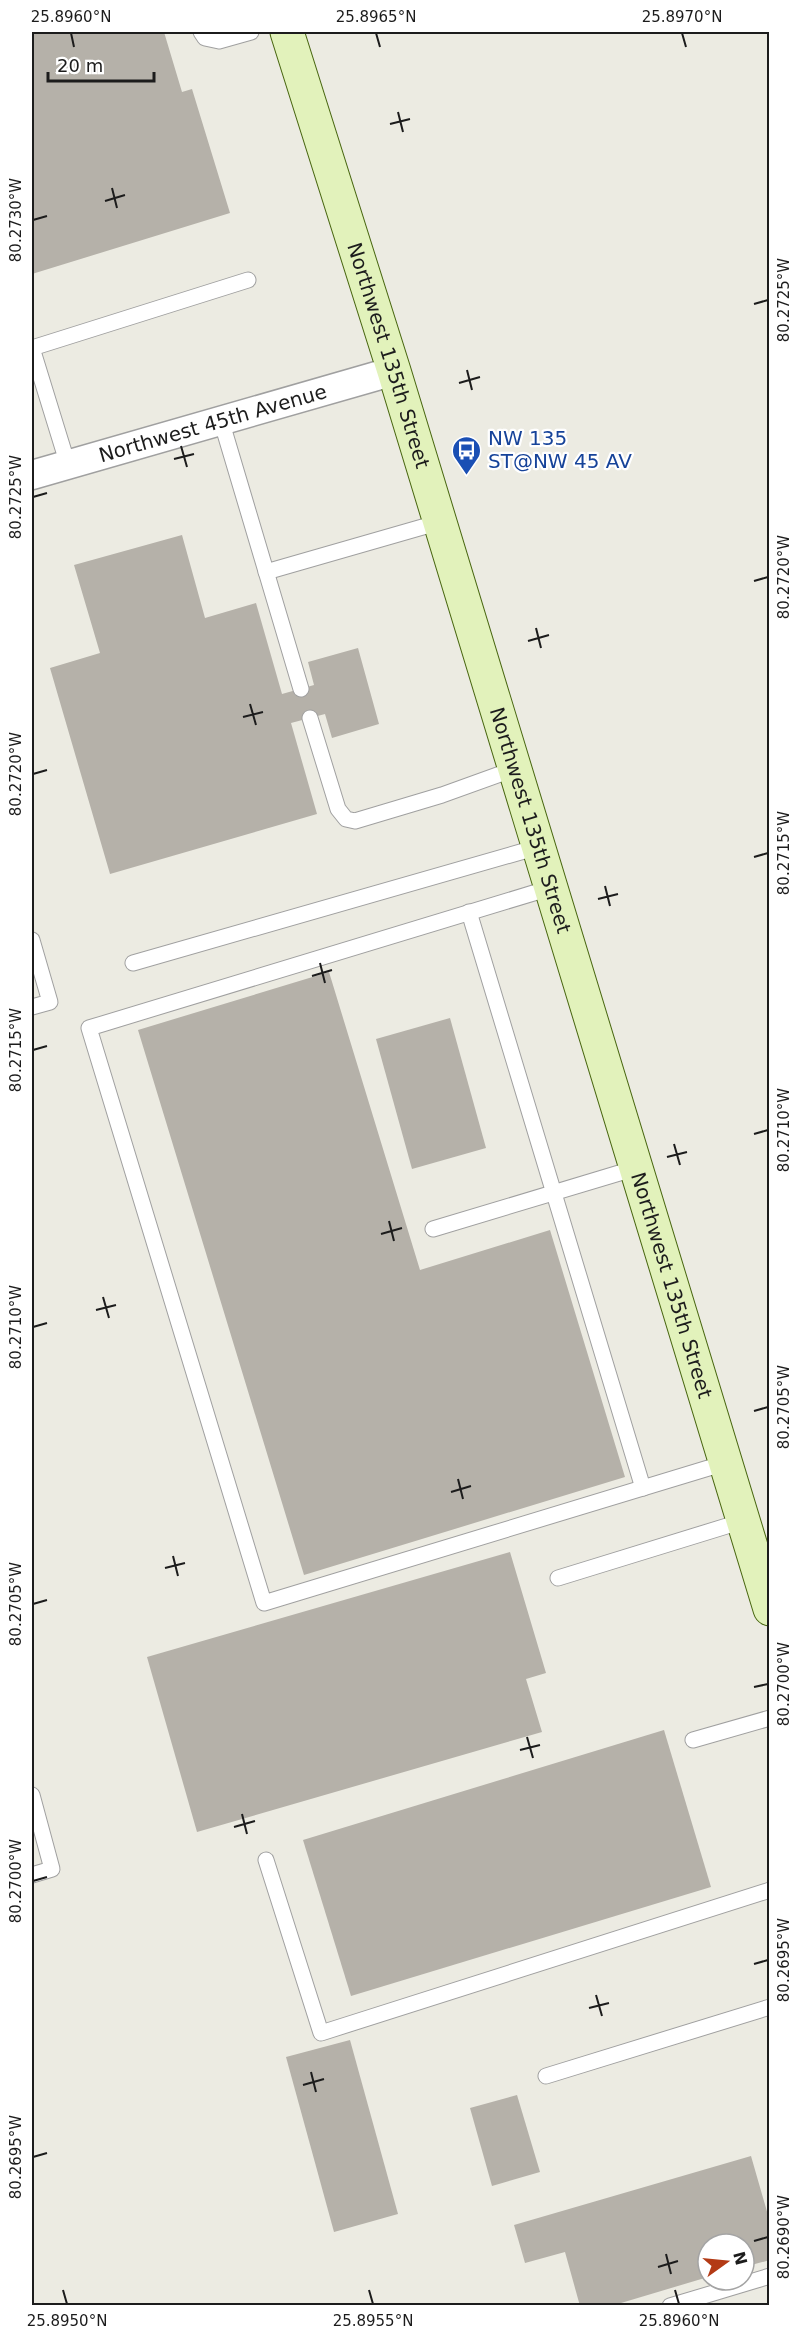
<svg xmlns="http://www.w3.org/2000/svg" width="801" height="2337" font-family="'DejaVu Sans',sans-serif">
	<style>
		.building { fill: #b5b1a9 }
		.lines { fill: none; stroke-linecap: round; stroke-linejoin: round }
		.service-casing { stroke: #a0a0a0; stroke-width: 17 }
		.minor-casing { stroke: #a0a0a0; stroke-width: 31 }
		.secondary-casing { stroke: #486610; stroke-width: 35 }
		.service { stroke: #fff; stroke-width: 15 }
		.minor { stroke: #fff; stroke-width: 28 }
		.secondary { stroke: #e2f2bb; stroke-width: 33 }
		.ticks { fill: none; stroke: #1c1c1c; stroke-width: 2 }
		.labels { text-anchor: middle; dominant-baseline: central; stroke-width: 4.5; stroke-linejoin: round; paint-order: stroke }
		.street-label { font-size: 20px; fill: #1c1c1c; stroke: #fff }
		.transit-label { font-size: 20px; fill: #164399; stroke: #fff; text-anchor: start }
		.neatline { fill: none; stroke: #1c1c1c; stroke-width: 2 }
		.ticks-label { font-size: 15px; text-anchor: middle; fill: #1c1c1c }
	</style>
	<rect width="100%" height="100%" fill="#ecebe2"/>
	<g class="building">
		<path d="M32,32H164L182,92L192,89L230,213L32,274Z"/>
		<path d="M182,535L205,618L256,603L282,694L314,685L308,662L358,648L379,724L332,738L325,714L291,723L317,814L110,874L50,668L100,653L74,565Z"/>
		<path d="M329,972L420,1270L550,1230L625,1477L304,1575L138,1030Z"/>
		<path d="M450,1018L486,1148L412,1169L376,1039Z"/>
		<path d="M510,1552L546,1673L526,1679L542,1732L197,1832L147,1657Z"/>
		<path d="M664,1730L711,1887L351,1996L303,1840Z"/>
		<path d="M350,2040L398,2214L334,2232L286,2057Z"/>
		<path d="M517,2095L540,2172L492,2186L470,2108Z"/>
		<path d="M751,2156L770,2222V2260L744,2267V2244H708V2277L611,2306H580L565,2252L525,2263L514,2225Z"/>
	</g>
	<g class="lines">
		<defs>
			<g id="service">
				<path d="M201,32L205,38L219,41L251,32"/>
				<path d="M221,420L301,689"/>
				<path d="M68,465L32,348L248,280"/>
				<path d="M266,572L440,522"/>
				<path d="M310,718L338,809L346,819L355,821L442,795L514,769"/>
				<path d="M550,888L89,1028L264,1603L725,1463"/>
				<path d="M469,912L643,1488"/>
				<path d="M32,940L50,1002L32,1007"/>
				<path d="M133,963L538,847"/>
				<path d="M433,1229L636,1168"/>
				<path d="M558,1578L743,1521"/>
				<path d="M693,1740L770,1718"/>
				<path d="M32,1795L52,1869L32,1875"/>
				<path d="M266,1860L321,2033L770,1890"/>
				<path d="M546,2076L770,2007"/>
				<path d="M670,2306L770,2276"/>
			</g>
			<g id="minor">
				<path id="s1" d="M32,475L394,371"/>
			</g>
			<g id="secondary">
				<path id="s2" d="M287,32L394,371L770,1609"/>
			</g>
		</defs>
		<use href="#service" class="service-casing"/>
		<use href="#minor" class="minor-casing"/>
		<use href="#secondary" class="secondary-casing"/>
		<use href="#service" class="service"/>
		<use href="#minor" class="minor"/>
		<use href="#secondary" class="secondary"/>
	</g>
	<path class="ticks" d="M71,33L74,47M376,33L380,47M682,33L686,47M398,112L403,132M390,124L410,119M112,188L117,208M105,201L125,195M33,220L47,216M754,304L768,300M467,370L472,390M459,383L480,377M181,446L187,467M174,459L194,454M33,497L47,493M754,581L768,577M536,628L541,648M528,641L549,635M250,704L256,725M243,717L263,712M33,774L47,770M754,857L768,853M605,886L610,906M598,899L618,894M320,963L325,983M312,976L332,970M33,1050L47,1046M754,1134L768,1130M674,1144L680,1165M667,1157L687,1152M389,1221L394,1241M381,1234L402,1228M103,1297L109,1318M96,1310L116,1305M33,1327L47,1323M754,1411L768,1407M458,1479L463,1499M451,1492L471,1486M173,1556L178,1576M165,1568L185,1563M33,1604L47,1600M754,1687L768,1684M527,1737L533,1758M520,1750L540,1745M242,1814L247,1834M234,1827L255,1821M33,1881L47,1877M754,1964L768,1960M596,1995L602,2016M589,2008L609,2003M311,2072L316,2092M303,2085L324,2079M33,2157L47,2153M754,2241L768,2237M666,2254L671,2274M658,2267L678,2261M63,2290L67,2304M369,2290L373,2304M675,2290L679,2304"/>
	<defs>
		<symbol id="bus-pin" viewBox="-11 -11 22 30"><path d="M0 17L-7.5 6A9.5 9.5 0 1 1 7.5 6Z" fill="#1a4fb4" stroke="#fff"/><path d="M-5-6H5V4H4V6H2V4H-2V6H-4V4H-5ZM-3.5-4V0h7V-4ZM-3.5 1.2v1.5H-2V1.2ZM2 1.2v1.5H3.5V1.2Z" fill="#fff"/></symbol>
	</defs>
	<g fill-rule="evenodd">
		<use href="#bus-pin" x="450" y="434" width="33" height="45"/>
	</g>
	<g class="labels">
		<g class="street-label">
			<text stroke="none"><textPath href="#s2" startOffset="339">Northwest 135th Street</textPath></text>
			<text stroke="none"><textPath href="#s1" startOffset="188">Northwest 45th Avenue</textPath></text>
			<text stroke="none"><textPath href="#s2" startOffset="825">Northwest 135th Street</textPath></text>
			<text stroke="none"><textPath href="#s2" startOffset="1311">Northwest 135th Street</textPath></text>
		</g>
		<g class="transit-label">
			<text x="488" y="438">NW 135<tspan x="488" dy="23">ST@NW 45 AV</tspan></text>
		</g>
	</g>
	<rect width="801" height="2337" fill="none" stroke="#ffffff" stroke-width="66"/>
	<g transform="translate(726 2262) rotate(75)"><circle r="28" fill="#ffffff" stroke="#a4a4a4" stroke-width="1.5"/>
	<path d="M0-4.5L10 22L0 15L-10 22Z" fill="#b33a15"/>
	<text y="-9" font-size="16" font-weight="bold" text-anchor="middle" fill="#1c1c1c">N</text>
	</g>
	<path d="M48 72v9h106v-9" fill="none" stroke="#1c1c1c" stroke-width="3"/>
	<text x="57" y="72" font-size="18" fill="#1c1c1c" stroke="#ffffff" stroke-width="4.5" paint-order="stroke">20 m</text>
	<rect x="33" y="33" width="735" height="2271" class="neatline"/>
	<g class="ticks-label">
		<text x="71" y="22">25.8960°N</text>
		<text x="376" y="22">25.8965°N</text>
		<text x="682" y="22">25.8970°N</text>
		<text transform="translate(16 220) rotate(-90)" y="5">80.2730°W</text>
		<text transform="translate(784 300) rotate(-90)" y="5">80.2725°W</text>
		<text transform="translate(16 497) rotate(-90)" y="5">80.2725°W</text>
		<text transform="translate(784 577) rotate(-90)" y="5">80.2720°W</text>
		<text transform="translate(16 774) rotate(-90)" y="5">80.2720°W</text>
		<text transform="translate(784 853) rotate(-90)" y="5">80.2715°W</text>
		<text transform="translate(16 1050) rotate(-90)" y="5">80.2715°W</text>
		<text transform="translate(784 1130) rotate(-90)" y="5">80.2710°W</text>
		<text transform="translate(16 1327) rotate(-90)" y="5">80.2710°W</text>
		<text transform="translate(784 1407) rotate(-90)" y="5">80.2705°W</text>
		<text transform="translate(16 1604) rotate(-90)" y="5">80.2705°W</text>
		<text transform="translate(784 1684) rotate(-90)" y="5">80.2700°W</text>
		<text transform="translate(16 1881) rotate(-90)" y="5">80.2700°W</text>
		<text transform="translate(784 1960) rotate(-90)" y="5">80.2695°W</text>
		<text transform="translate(16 2157) rotate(-90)" y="5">80.2695°W</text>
		<text transform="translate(784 2237) rotate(-90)" y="5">80.2690°W</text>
		<text x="67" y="2326">25.8950°N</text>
		<text x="373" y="2326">25.8955°N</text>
		<text x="679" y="2326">25.8960°N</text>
	</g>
</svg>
